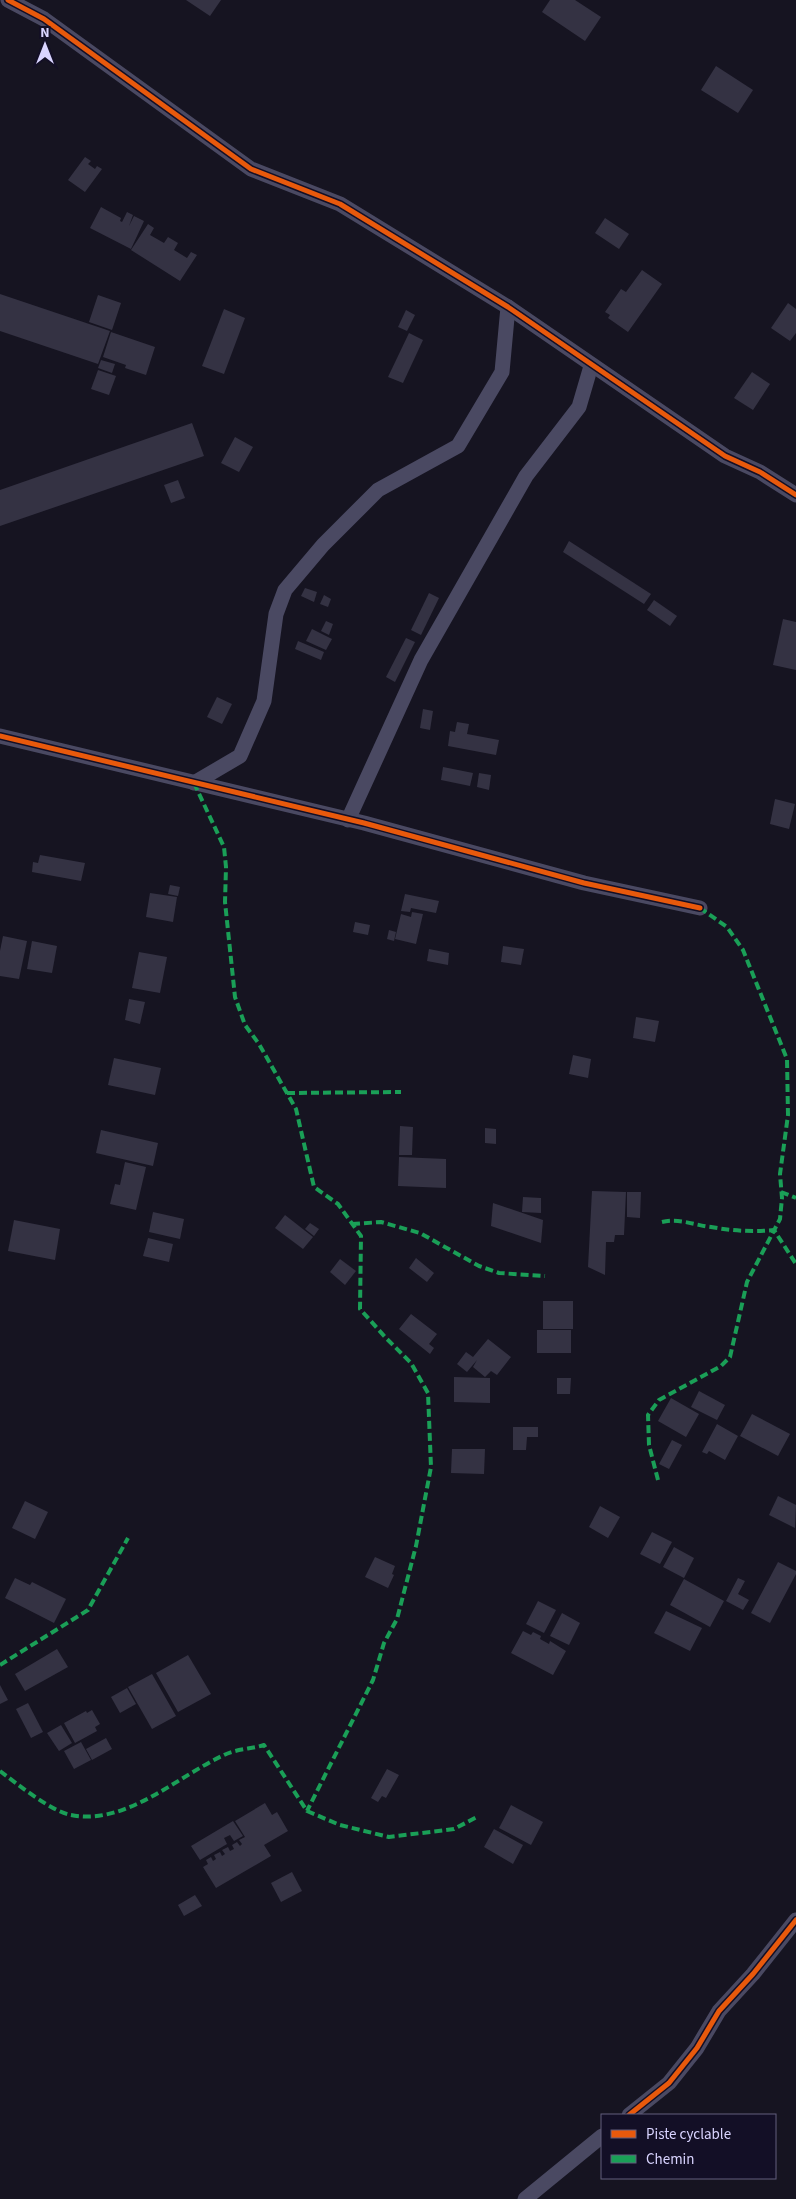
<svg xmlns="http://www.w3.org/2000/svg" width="796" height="2199" font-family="'Source Sans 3',sans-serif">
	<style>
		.building { fill: #343243 }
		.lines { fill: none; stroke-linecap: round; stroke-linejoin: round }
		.minor { stroke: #4a4962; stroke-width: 15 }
		.quiet { stroke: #1a9f57; stroke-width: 4; stroke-dasharray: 8 4; stroke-linecap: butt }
		.cycleway-casing { stroke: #130f26; stroke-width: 8 }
		.cycleway { stroke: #e8590c; stroke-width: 5 }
	</style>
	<rect width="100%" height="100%" fill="#161421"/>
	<g class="building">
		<path d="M186,0H221L210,16Z"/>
		<path d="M550,0H575L601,17L585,41L542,12Z"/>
		<path d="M716,66L753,90L738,113L701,90Z"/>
		<path d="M85,157L91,161L88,164L95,169L97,166L102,169L85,192L68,180Z"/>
		<path d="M101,207L121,218L120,221L122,222L127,212L133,215L129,226L134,216L144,221L131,249L90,228Z"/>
		<path d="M605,218L629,234L619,249L595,233Z"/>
		<path d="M148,224L154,228L150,235L164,243L168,237L178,243L174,250L187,258L191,252L197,255L180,281L131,250Z"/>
		<path d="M642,270L662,284L628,332L608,318L610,315L605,312L621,289L626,292Z"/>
		<path d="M0,294L110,331L98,364L0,331Z"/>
		<path d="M98,295L121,303L112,330L89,322Z"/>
		<path d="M788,303L796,309V333L790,341L771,328Z"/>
		<path d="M224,309L245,318L224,374L202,366Z"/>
		<path d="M406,310L415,315L407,331L398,327Z"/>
		<path d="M111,332L155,347L146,375L125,368L126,365L103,357Z"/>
		<path d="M409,333L423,340L403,383L388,377Z"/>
		<path d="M101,360L115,364L112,373L98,368Z"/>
		<path d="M98,370L116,376L109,395L91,389Z"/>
		<path d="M752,372L770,384L753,410L734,398Z"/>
		<path d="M192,423L204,456L0,526V490Z"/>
		<path d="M235,437L253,447L239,472L221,463Z"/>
		<path d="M178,480L185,498L171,503L164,485Z"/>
		<path d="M569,541L651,594L644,604L563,552Z"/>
		<path d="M305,588L317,592L314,602L301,596Z"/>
		<path d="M429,593L439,598L421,635L411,630Z"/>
		<path d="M324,595L331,599L328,607L320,604Z"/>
		<path d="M654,600L677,616L670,626L647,610Z"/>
		<path d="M783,619L796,622V670L773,665Z"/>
		<path d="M326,621L333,624L329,635L321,631Z"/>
		<path d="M312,629L332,639L326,650L306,641Z"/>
		<path d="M406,638L415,642L395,682L386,677Z"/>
		<path d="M298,641L324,652L321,660L295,649Z"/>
		<path d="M217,697L232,704L222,724L207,717Z"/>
		<path d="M423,709L433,711L430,730L420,728Z"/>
		<path d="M457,722L469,724L467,734L499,740L496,755L448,746L450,731L455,732Z"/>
		<path d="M443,767L473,773L470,786L441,780Z"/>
		<path d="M479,773L491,775L489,790L477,787Z"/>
		<path d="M775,799L795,804L789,829L770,824Z"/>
		<path d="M40,855L85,863L81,881L32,872L33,862L38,863Z"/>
		<path d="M170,885L180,887L178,896L168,894Z"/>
		<path d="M150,893L177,897L173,922L146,917Z"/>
		<path d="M405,894L439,901L436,913L411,908L410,912L401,911Z"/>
		<path d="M412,912L423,914L416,944L395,939L401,914L411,917Z"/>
		<path d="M355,922L370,925L368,935L353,932Z"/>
		<path d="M389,930L396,932L394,941L387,939Z"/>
		<path d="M3,936L27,941L19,979L0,976V951Z"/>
		<path d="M32,941L57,946L52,973L27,969Z"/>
		<path d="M503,946L524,949L521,965L501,962Z"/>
		<path d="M429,949L449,953L448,965L427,961Z"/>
		<path d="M139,952L167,957L160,993L132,988Z"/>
		<path d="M129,999L145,1002L140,1024L125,1020Z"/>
		<path d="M636,1017L659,1021L655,1042L633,1038Z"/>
		<path d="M573,1055L591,1059L588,1078L569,1074Z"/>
		<path d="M114,1058L161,1068L155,1095L108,1085Z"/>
		<path d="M400,1126L413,1127L412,1155H399Z"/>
		<path d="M485,1128L496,1129V1144L485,1143Z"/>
		<path d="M101,1130L158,1143L153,1166L96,1153Z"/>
		<path d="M399,1157L446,1159V1188L398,1186Z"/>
		<path d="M125,1162L146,1167L136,1210L110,1204L115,1184L120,1185Z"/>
		<path d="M592,1191L626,1192L624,1235H615L614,1242H606L605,1275L588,1267Z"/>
		<path d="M627,1192H641L640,1218L627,1217Z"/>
		<path d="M523,1197L541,1198V1213L522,1212Z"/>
		<path d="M493,1203L543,1220L541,1243L491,1226Z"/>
		<path d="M153,1212L184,1219L180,1239L149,1232Z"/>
		<path d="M285,1215L313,1237L303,1249L275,1228Z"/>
		<path d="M14,1220L60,1229L55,1260L8,1251Z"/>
		<path d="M310,1223L319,1229L314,1236L305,1229Z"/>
		<path d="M148,1238L173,1244L169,1262L143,1256Z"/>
		<path d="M416,1258L434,1273L427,1282L409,1268Z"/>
		<path d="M340,1259L356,1271L345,1285L330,1272Z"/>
		<rect x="543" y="1301" width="30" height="28"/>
		<path d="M411,1314L437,1334L429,1344L434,1348L430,1354L399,1329Z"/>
		<rect x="537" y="1330" width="34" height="23"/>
		<path d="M488,1339L511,1357L497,1375L491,1371L485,1377L473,1367L477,1360L467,1372L457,1364L466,1352L473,1357Z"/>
		<path d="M454,1377L490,1378V1403L454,1402Z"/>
		<path d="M557,1378H571L570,1394H557Z"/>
		<path d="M699,1391L725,1405L717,1420L691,1407Z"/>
		<path d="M671,1398L699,1414L686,1437L658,1421Z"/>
		<path d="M752,1414L790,1434L778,1456L740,1436Z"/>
		<path d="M717,1424L738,1436L725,1460L709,1451L707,1454L702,1452Z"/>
		<path d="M513,1427H538V1437H527L526,1450H513Z"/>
		<path d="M672,1440L682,1445L669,1469L659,1464Z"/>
		<path d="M452,1449H485L484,1474L451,1473Z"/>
		<path d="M778,1496L796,1505L795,1528L769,1515Z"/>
		<path d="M25,1501L48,1512L35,1539L12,1528Z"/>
		<path d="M600,1506L620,1517L608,1538L589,1527Z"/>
		<path d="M652,1532L672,1542L660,1564L640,1554Z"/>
		<path d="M674,1547L694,1558L684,1578L663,1567Z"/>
		<path d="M375,1557L395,1566L392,1574L394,1575L388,1588L365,1577Z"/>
		<path d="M778,1562L796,1571V1574L770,1623L751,1613Z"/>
		<path d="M15,1578L30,1585L32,1582L66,1599L54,1623L5,1598Z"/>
		<path d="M738,1578L745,1581L738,1594L749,1600L743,1610L726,1601Z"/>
		<path d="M684,1579L724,1601L710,1627L670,1605Z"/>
		<path d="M538,1601L556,1610L544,1633L526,1624Z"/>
		<path d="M666,1611L702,1628L690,1651L654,1633Z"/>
		<path d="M562,1613L580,1623L569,1645L550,1636Z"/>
		<path d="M523,1631L531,1635L533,1632L541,1636L540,1639L549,1644L550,1641L566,1651L553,1675L511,1653Z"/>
		<path d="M57,1649L68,1667L25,1691L15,1674Z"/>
		<path d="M188,1655L211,1694L178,1712L156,1673Z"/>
		<path d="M152,1674L176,1716L152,1729L128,1687Z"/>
		<path d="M0,1685L8,1700L0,1704Z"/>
		<path d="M127,1688L136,1704L120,1713L111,1697Z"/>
		<path d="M28,1703L43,1732L31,1738L16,1709Z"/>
		<path d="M92,1710L100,1724L95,1727L97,1731L75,1743L64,1723L86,1711L87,1713Z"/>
		<path d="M61,1725L72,1743L59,1751L47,1733Z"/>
		<path d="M106,1738L112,1749L92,1760L86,1749Z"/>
		<path d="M81,1742L91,1760L74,1769L64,1751Z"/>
		<path d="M387,1769L399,1775L386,1798L382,1796L378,1802L371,1798Z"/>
		<path d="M265,1803L272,1815L277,1812L288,1831L264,1845L271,1856L216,1888L203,1867L208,1864L206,1860L211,1857L213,1861L216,1859L214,1855L220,1852L222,1856L225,1854L222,1850L228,1847L230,1851L234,1849L232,1845L237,1842L240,1846L242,1844L239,1840L245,1837L235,1821Z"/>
		<path d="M511,1805L543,1822L531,1845L499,1828Z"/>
		<path d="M233,1821L243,1836L234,1841L230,1835L224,1838L227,1844L200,1860L191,1846Z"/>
		<path d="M494,1829L523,1845L513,1864L484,1847Z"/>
		<path d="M292,1872L302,1891L281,1902L271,1883Z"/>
		<path d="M195,1895L202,1906L184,1916L178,1905Z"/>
	</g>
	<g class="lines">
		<g class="minor">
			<path d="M8,0L44,19L251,169L340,204L508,307L725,456L760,472L796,495"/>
			<path d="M0,736L364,823L584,883L700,908"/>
			<path d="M194,783L240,756L264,701L276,614L285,590L323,545L378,490L458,446L502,372L508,307"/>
			<path d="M348,820L421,660L526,476L579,407L591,366"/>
			<path d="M629,2115L669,2083L697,2048L719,2011L753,1974L796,1920"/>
			<path d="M525,2199L602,2136"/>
		</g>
		<g class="quiet">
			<path d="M194,783L224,847L226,867L225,902L235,997L245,1025L259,1044L296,1109L314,1187L338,1204L361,1236L360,1309L386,1338L411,1363L428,1393L431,1467L416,1546L397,1619L384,1643L373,1680L307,1811"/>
			<path d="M287,1093L401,1092"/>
			<path d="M781,1192L796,1198"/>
			<path d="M662,1222C679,1218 694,1225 711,1227C733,1231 752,1232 774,1230L796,1264"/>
			<path d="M352,1224L381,1222L420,1233L479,1266L499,1273L545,1276"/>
			<path d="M658,1480L649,1445L648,1415L659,1400L721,1366L730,1357L747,1282L780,1219L782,1198L780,1174L788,1115L787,1059L743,950L727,927L700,908"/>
			<path d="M0,1665L88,1610L128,1538"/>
			<path d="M0,1771C16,1783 52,1812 71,1815C126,1826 178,1776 224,1755C236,1749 251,1749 264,1745L307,1811L340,1825L389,1837L454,1829L477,1817"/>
		</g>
		<defs>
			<g id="cycleway">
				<path d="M8,0L44,19L251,169L340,204L508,307L725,456L760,472L796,495"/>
				<path d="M0,736L364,823L584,883L700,908"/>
				<path d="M629,2115L669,2083L697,2048L719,2011L753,1974L796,1920"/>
			</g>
		</defs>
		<use href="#cycleway" class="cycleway-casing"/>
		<use href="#cycleway" class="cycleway"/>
	</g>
	<rect x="601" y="2114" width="175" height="65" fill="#130f26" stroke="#625e7d"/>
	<rect x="611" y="2130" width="25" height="8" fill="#e8590c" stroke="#625e7d"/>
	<text x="646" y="2139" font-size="15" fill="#d9d4ff">Piste cyclable</text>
	<rect x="611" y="2155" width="25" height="8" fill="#1a9f57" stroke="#625e7d"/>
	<text x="646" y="2164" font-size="15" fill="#d9d4ff">Chemin</text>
	<g transform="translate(45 45)" stroke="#130f26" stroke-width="4" paint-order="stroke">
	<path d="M0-4L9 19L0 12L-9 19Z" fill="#d9d4ff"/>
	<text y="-8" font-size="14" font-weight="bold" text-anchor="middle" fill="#d9d4ff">N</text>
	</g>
</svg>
